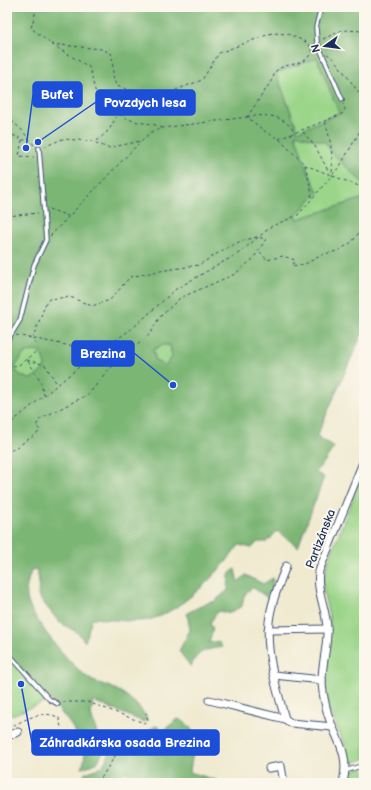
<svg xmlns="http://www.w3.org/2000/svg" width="371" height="790" font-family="'Balsamiq Sans',sans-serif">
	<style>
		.green { fill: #9bd589; stroke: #5b8274 }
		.forest { fill: #7cb675; stroke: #4c726a; fill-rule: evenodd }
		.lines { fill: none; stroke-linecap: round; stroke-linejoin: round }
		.lane-casing { stroke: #3b4b6f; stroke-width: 5.5 }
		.street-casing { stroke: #3b4b6f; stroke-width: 9 }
		.path { stroke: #3b4b6f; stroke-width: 1; stroke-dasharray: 3 3; stroke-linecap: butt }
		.lane { stroke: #fff; stroke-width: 3.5 }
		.street { stroke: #fff; stroke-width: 7 }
		.labels { text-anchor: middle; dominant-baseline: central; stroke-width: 4; stroke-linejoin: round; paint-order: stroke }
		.street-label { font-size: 12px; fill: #1b2f5e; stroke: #fbf7ec }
		.leader { fill: none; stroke: #1d4ed8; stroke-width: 1.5 }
		.callout-dot { fill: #1d4ed8; stroke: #fbf7ec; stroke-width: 1.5 }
		.callout { fill: #1d4ed8; stroke: #1d4ed8; stroke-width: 1.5 }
		.callout-label { font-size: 13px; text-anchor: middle; font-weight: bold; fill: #fff }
	</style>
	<rect width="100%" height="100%" fill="#fbf7ec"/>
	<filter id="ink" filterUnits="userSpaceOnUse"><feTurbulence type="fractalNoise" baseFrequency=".025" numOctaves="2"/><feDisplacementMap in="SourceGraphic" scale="8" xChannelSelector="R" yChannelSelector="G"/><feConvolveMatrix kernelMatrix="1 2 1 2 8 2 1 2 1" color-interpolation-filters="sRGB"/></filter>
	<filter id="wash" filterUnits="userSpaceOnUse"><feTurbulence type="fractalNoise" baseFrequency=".012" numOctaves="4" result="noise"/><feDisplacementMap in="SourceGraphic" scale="16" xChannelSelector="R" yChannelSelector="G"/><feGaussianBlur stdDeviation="0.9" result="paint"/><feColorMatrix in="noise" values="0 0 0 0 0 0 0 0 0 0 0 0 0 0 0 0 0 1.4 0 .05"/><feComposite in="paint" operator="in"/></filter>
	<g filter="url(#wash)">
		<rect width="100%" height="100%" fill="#f0ead0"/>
		<g class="green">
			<path d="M317,57L339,113L298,131L276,73Z"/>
			<path d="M295,133L325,142L331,152L364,184V198L298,219L296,215L318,192L306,167Z"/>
			<path d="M161,345H170L172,357L165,367L156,361L153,350Z"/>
			<path d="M34,351C43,352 49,364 42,371C39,374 34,377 30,379C23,377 17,375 15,367L24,354Z"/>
			<path d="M364,470V759L349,764L346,747L328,708L325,689L330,621L322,585L327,564Z"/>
			<path d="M7,654L49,700L7,717Z"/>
			<path d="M364,766V783H347L352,771Z"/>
		</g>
		<g class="forest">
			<path d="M7,7H364V184L331,152L325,142L295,134L306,167L318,192L296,215L298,219L364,198V329L317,436L334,447L322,465L315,472L324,477L298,547L277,531L267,542H258L252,548L239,545C221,571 180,613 148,620C135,623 107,619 92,618L85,642L78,633L59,622L38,596L39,580L37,570L32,569C28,579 24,591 28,602C34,622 75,671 93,681C100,684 107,685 113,688C125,693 141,707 147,718L144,722L93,701L91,715L103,752L97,763L82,768C84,761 86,755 83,747C74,720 28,677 7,654ZM317,58L339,113L298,131L276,73ZM161,345H170L172,357L165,366L156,361L153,350ZM34,351C43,352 49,364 42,371C39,374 34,377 30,379C23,377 17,375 15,367L24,354Z"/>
			<path d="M235,569L238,582L246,575L263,584L273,578L271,600L252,587L244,596L242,606L229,613L218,611L210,623L213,629L209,643L218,641L222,647C206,650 197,650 191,667L179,651L190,630L187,613L205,604L215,601L228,590L229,574Z"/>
			<path d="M178,719C203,729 192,750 190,772L225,783H151L125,772L121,776L124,783H81L85,773L102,767L109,754V740L133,738L156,726L164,730Z"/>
		</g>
	</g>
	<g filter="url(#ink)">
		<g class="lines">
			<defs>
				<g id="lane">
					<path d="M321,7L316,27L317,42L342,99"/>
					<path d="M7,341L20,320L34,265L46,240L39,148"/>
					<path d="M7,652L49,699L58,704"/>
					<path d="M345,771L364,765"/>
				</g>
				<g id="street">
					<path d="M268,630L327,629"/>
					<path d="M274,675L322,680"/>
					<path d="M209,700L285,719L291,723L333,727"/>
					<path d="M285,719C277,689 265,653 269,622C271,603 279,584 286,566"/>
					<path d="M7,736L18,732"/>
					<path d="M269,768L281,766L284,783"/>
					<path d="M343,783C351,748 332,737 326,707C324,699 322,689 322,680C322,663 328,645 327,628C326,607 316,592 319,571L364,460"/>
				</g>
			</defs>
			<use href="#lane" class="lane-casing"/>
			<use href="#street" class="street-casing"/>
			<g class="path">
				<path d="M35,7V14L31,28L51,44L89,67C93,76 92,86 97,94C106,107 123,119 138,122C147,124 154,123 162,128"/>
				<path d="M323,39L343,30L364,31"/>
				<path d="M51,44L101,49L111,53C115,65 110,76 117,86L148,96H160L202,80L219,53L272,33L288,34L304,41L311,47C312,69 285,60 275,72C274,74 274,76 273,78C265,91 256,104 247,117"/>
				<path d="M327,54C338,60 354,88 364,99"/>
				<path d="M7,117L21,129L34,145"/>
				<path d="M247,117C268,114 283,114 295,133"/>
				<path d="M325,122C331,140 333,156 332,176"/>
				<path d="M303,132L315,146L331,176"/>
				<path d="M7,134L19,137L20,140H28"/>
				<path d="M279,139L342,114L345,109L343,104"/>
				<path d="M22,140L19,156L34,157"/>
				<path d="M97,141L109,130L118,114"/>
				<path d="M44,147L62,139L91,141L108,148L141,141"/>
				<path d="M305,165L311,189L312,199"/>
				<path d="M49,209L68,216"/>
				<path d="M7,216L38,213"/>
				<path d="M50,236L141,141L151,132L162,128L247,117L267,133L279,139L305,165L364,188"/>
				<path d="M260,252L267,260L283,256L295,260L292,266L305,264L324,254L338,251L352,242L364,226"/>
				<path d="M16,335L71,346H106"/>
				<path d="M27,360L45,365L57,384"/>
				<path d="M28,361L40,380L44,395"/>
				<path d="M7,367L19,365L38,350L33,338L45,305L49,299L70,297L92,306L110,300L130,277L160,271L199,265L223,250L241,241L257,237L266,239L253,259L235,274L180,298L159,318L150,334L107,371L89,394L40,419L36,426L40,430L37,434L7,453"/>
				<path d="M7,426L84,363L134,327L176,289L239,253L272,226L298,215L340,166L364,124"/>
				<path d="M63,702H88L144,723L148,720L146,713"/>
				<path d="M8,728C23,721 43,708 59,718L61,727"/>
				<path d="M98,783L115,756L129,738L131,733"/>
			</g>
			<use href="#lane" class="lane"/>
			<use href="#street" class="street"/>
		</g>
	</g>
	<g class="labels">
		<g class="street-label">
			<text transform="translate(321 539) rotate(-69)">Partizánska</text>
		</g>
	</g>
	<path class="leader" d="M26 148L33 95M38 142L96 102M173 385L134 353M21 684L32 743"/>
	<g class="callout-dot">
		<circle cx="26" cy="148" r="4"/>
		<circle cx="38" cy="142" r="4"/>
		<circle cx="173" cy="385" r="4"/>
		<circle cx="21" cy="684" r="4"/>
	</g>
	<g class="callout">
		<rect x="33" y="82" width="49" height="25" rx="4"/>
		<rect x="96" y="90" width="99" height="25" rx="4"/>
		<rect x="72" y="341" width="62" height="25" rx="4"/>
		<rect x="32" y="730" width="187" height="25" rx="4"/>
	</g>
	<g class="callout-label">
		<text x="57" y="99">Bufet</text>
		<text x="145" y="107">Povzdych lesa</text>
		<text x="103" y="358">Brezina</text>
		<text x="125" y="747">Záhradkárska osada Brezina</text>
	</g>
	<rect width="371" height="790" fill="none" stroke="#fbf7ec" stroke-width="24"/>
	<g transform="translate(325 46) rotate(256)" stroke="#fbf7ec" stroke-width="3" paint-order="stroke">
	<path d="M0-3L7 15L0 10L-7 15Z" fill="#1b2f5e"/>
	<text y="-6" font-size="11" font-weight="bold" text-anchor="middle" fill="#1b2f5e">N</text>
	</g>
</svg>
